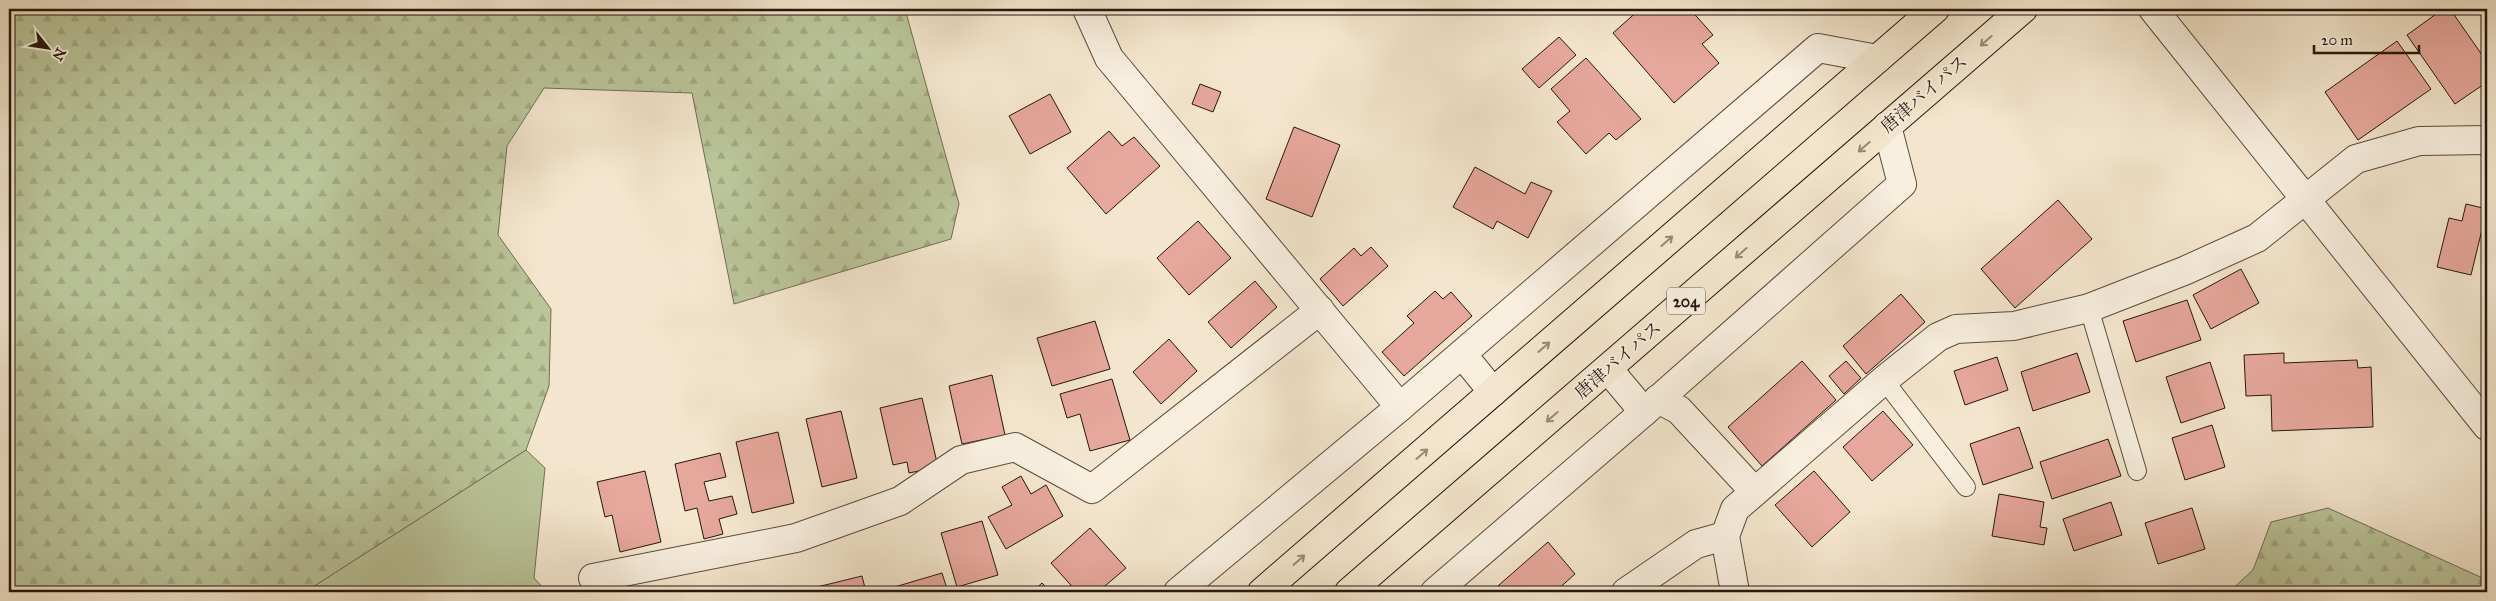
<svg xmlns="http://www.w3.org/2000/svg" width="2496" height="601" font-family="'IM FELL Great Primer','Noto Serif JP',serif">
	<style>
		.grass { fill: #bac59a; stroke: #706e54 }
		.forest { fill: url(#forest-firs); stroke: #706e54 }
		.building { fill: #e6a79c; stroke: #25170d }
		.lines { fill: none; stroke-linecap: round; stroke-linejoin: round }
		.service-casing { stroke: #594b3d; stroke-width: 20 }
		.minor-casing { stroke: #594b3d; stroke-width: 30 }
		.tertiary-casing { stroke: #594b3d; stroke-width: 30 }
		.trunk-casing { stroke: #25170d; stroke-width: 30 }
		.service { stroke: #f8efdf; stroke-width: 18 }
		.minor { stroke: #f8efdf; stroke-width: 28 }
		.tertiary { stroke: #f8efdf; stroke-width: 28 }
		.trunk { stroke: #f4e6ce; stroke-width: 28 }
		.oneway { stroke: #978977 }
		.labels { text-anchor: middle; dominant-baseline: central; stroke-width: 4; stroke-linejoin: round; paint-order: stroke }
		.shield { fill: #f8efdf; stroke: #64584c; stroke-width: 1 }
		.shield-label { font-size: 16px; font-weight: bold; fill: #25170d }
		.street-label { font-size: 18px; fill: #25170d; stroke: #f8efdf }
	</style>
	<defs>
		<pattern id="forest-firs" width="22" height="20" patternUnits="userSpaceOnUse" patternTransform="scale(1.25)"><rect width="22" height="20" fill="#bac59a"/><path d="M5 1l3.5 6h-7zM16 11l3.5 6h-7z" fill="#a0a884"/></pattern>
	</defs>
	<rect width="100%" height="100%" fill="#f4e6ce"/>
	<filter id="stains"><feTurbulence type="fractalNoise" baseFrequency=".004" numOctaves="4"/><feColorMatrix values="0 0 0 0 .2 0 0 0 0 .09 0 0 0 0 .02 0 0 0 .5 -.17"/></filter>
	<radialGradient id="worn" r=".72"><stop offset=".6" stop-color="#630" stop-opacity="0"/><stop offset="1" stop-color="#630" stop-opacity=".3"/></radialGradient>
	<path class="grass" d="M526,450L545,468L534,578L547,592H305Z"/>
	<g class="forest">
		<path d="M9,9H905L959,204L951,239L734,304L692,93L544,88L507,146L498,235L551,309L549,386L526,450L305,592H9Z"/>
		<path d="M2328,508L2487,580V592H2229L2253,570L2271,522Z"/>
	</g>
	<g class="building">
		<path d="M1640,9H1690L1713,35L1702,44L1719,63L1674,103L1613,33Z"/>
		<path d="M2443,9H2450L2487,62V82L2455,104L2407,35Z"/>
		<path d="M1559,37L1576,55L1539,88L1522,69Z"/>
		<path d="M2397,41L2431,89L2358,140L2325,92Z"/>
		<path d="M1586,58L1641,119L1616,140L1609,133L1586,154L1557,122L1570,111L1551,89Z"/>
		<path d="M1200,84L1221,92L1213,112L1192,104Z"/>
		<path d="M1050,94L1071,132L1030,154L1009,116Z"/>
		<path d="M1294,127L1340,145L1312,217L1266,199Z"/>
		<path d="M1109,131L1122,146L1134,137L1160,166L1106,214L1067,168Z"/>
		<path d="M1475,167L1525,194L1531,182L1552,191L1528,238L1497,221L1493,229L1453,207Z"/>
		<path d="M2058,200L2092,239L2015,308L1981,269Z"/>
		<path d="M2466,204L2487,209L2471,275L2437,267L2449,218L2462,221Z"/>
		<path d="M1198,221L1231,258L1189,295L1157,258Z"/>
		<path d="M1371,247L1388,266L1343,306L1320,279L1354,248L1361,256Z"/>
		<path d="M2241,269L2259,303L2211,329L2193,295Z"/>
		<path d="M1255,281L1277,307L1231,348L1208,322Z"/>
		<path d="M1435,291L1443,299L1451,292L1472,316L1404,376L1382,352L1414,323L1407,316Z"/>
		<path d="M1901,294L1925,322L1866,374L1843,346Z"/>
		<path d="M2187,300L2201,340L2136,362L2123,321Z"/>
		<path d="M1095,321L1110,369L1052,386L1037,338Z"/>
		<path d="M1169,339L1197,371L1161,404L1133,372Z"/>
		<path d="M2077,353L2090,392L2033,411L2021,372Z"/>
		<path d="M2284,353V363L2357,360L2358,368L2371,367L2373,427L2272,431L2271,395L2246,396L2244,355Z"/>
		<path d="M1997,357L2008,390L1965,405L1954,371Z"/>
		<path d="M1802,361L1836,400L1762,466L1728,427Z"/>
		<path d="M1846,361L1861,378L1844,394L1829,376Z"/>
		<path d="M2210,362L2225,408L2181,423L2166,377Z"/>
		<path d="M992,375L1005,435L962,444L949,386Z"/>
		<path d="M1112,379L1130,440L1090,451L1080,414L1067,418L1060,394Z"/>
		<path d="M922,398L938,467L909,473L907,462L893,465L880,408Z"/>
		<path d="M841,411L857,478L822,487L806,419Z"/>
		<path d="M1883,411L1913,445L1872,481L1843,447Z"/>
		<path d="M2212,425L2225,467L2185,480L2172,438Z"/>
		<path d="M2019,427L2033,468L1983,485L1970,444Z"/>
		<path d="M778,432L794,503L752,513L736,442Z"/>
		<path d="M2108,439L2121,476L2052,499L2040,462Z"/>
		<path d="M720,453L726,477L704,482L709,501L732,496L737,514L719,519L723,534L704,539L697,508L685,511L675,464Z"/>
		<path d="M645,471L661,542L620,552L612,515L605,517L597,482Z"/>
		<path d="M1814,471L1850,512L1812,547L1775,505Z"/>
		<path d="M1021,476L1031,494L1046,485L1063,516L1006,549L988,517L1012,505L1002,487Z"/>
		<path d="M1999,494L2044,502L2040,527L2047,528L2044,545L1992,536Z"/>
		<path d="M2111,502L2122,535L2074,551L2063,519Z"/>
		<path d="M2192,508L2205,549L2158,564L2145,523Z"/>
		<path d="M982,521L998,575L957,587L941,533Z"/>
		<path d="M1090,528L1126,568L1098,592H1077L1051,563Z"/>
		<path d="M1548,542L1575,574L1555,592H1491Z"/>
		<path d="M942,573L948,592H892L891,588Z"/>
		<path d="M862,576L866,592H819L817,587Z"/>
		<path d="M1042,583L1051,592H1032Z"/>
		<path d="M1695,586L1700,592H1686Z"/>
	</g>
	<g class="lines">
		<defs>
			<g id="service">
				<path d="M2089,308L2137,471"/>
				<path d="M1884,380L1966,487"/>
			</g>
			<g id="minor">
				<path d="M1087,9L1109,58L1400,407"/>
				<path d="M1462,354L1493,392"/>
				<path d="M1608,369L1644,412"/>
				<path d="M1658,399L1679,410L1754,491"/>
				<path d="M593,578L796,538L900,501L961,460L1015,447L1092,489L1320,310"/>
				<path d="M1178,592L1400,407L1818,48L1877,59"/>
				<path d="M1435,592L1644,412L1902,184L1887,126"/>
				<path d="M1626,592L1696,544L1725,536"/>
				<path d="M1735,592L1725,536L1735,509L1884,380L1938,337L1956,329L2014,326L2089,308L2184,271L2257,238L2356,159L2419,141L2487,140"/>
			</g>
			<path id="tertiary" d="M2153,9L2487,426"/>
			<g id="trunk">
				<path d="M1262,592L1935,9"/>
				<path d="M1349,592L2023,9"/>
			</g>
		</defs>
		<use href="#service" class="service-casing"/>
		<use href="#minor" class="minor-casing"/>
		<use href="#tertiary" class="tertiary-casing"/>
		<use href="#trunk" class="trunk-casing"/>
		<use href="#service" class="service"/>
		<use href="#minor" class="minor"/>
		<use href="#tertiary" class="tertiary"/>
		<use href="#trunk" class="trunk"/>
	</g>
	<defs><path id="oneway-shaft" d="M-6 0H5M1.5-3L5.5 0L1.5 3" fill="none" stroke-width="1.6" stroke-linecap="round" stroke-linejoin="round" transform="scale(1.25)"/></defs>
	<g class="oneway">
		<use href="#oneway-shaft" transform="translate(1986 41) rotate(139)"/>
		<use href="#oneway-shaft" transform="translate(1864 147) rotate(139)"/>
		<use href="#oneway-shaft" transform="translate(1667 241) rotate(-41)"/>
		<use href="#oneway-shaft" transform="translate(1741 253) rotate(139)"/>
		<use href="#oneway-shaft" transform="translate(1544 347) rotate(-41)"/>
		<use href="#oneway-shaft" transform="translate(1552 417) rotate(139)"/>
		<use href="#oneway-shaft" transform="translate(1422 454) rotate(-41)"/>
		<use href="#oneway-shaft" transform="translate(1299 560) rotate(-41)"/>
	</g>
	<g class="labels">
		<rect class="shield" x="1667" y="287.5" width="38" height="27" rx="4"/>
		<g class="shield-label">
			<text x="1686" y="301">204</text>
		</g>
		<g class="street-label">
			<text transform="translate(1924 94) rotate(-41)">唐津バイパス</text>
			<text transform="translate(1618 360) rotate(-41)">唐津バイパス</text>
		</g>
	</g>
	<rect width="2496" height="601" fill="none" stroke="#f4e6ce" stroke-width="30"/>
	<rect x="10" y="10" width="2476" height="581" fill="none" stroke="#25170d" stroke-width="2.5"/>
	<rect x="15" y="15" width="2466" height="571" fill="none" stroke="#25170d"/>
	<g transform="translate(48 48) rotate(120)" stroke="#f8efdf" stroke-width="4" paint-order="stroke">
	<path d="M0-4L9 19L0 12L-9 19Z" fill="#25170d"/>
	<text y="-8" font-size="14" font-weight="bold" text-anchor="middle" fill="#25170d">N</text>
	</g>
	<path d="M2314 45v8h105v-8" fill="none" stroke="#25170d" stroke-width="2.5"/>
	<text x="2321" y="45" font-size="15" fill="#25170d" stroke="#f8efdf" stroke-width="4" paint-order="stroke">20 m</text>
	<rect width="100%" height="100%" filter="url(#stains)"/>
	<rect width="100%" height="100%" fill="url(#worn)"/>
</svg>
